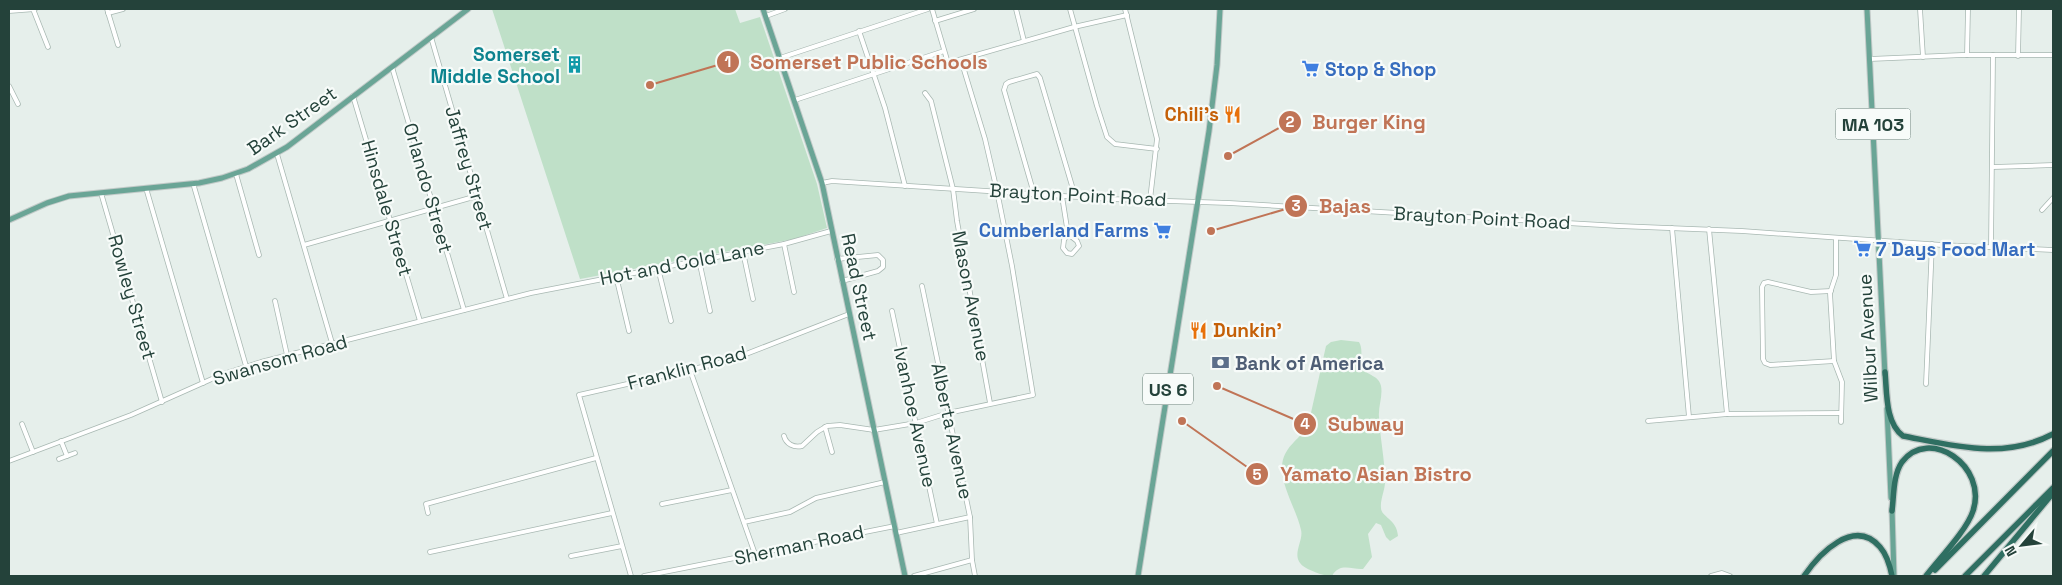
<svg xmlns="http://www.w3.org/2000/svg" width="2062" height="585" font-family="'Space Grotesk',sans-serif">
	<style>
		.green { fill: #bfe0c8 }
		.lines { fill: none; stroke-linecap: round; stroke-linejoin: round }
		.minor-casing { stroke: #a8b8b2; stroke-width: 5.5 }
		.major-casing { stroke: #c2cac8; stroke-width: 7 }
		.highway-casing { stroke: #c2cac8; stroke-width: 8 }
		.minor { stroke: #fff; stroke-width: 4 }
		.major { stroke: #6aa596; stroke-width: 5 }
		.highway { stroke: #2f6f62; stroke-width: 5.5 }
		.labels { text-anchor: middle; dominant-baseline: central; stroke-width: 4.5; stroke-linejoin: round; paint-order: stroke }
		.shield { fill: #f7fbf9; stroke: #637a73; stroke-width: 1 }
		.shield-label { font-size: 18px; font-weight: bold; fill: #24423a }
		.culture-label { font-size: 19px; font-weight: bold; fill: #0d838f; stroke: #f7fbf9; text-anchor: end }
		.shop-label { font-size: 19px; font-weight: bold; fill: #366cbe; stroke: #f7fbf9; text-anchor: start }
		.food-label { font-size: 19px; font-weight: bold; fill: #c56008; stroke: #f7fbf9; text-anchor: end }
		.street-label { font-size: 19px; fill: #24423a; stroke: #f7fbf9 }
		.service-label { font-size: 19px; font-weight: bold; fill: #4e5e75; stroke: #f7fbf9; text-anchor: start }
		.leader { fill: none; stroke: #c07456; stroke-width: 2 }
		.callout-dot { fill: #c07456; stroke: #f7fbf9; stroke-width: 2 }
		.mark-label { font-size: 15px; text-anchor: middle; font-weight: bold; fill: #fff }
		.callout-label { font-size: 20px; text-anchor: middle; font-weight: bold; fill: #c07456; stroke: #f7fbf9; stroke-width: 4.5; stroke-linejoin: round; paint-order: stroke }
	</style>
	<rect width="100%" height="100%" fill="#e6efeb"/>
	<g class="green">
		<path d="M492,9H735L740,23L760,17L817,184L827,228L794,239L580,279Z"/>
		<path d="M1341,340L1359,342C1364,350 1359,361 1363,368C1367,376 1379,375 1381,386C1383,396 1378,407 1379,417C1380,438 1385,460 1385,482C1385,490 1380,500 1381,508C1381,517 1397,519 1398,536L1390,541L1386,537L1381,525L1376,523L1368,534L1372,557L1363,569C1352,570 1340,562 1332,576C1326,577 1308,570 1303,566C1290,556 1304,541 1301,530C1297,511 1281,486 1282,467C1283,447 1298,441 1308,426L1326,346L1331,342Z"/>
	</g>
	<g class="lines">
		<defs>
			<g id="minor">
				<path d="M33,9L48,47"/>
				<path d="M107,9L118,45"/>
				<path d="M932,9L948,63L1074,27L1127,15"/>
				<path d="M1016,9L1024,41"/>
				<path d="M1070,9L1097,106L1107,137L1115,144L1157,149"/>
				<path d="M1125,9L1157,139L1150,200"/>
				<path d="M1920,9L1923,57"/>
				<path d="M9,11L35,9"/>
				<path d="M108,13L123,9"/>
				<path d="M766,16L785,9"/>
				<path d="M935,21L974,9"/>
				<path d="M859,31L885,108L905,186"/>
				<path d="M431,37L507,299"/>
				<path d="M1967,55L1968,9"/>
				<path d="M2018,56L2019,9"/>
				<path d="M780,58L928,9"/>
				<path d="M1870,59L1962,55H2053"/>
				<path d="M392,67L464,310"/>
				<path d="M9,86L18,104"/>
				<path d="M925,93L931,101L953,189L957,221L990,403"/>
				<path d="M353,96L420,321"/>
				<path d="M795,100L944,51"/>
				<path d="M277,154L332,343"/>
				<path d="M1993,167L2053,165"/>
				<path d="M236,174L259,255"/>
				<path d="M193,183L246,366"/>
				<path d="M822,183L832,181L1110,199L1229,203L1619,226L1742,231L1942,245L2053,250"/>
				<path d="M146,188L203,383"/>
				<path d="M101,193L162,402"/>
				<path d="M1034,194L1004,90L1006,84L1009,82L1037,74L1040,78L1075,196"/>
				<path d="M1062,196L1068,234"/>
				<path d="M2042,210L2053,198"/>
				<path d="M1672,228L1689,417"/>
				<path d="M1709,229L1727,414"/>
				<path d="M1068,234L1077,241L1079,246L1072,254L1067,253L1063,248L1064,240Z"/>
				<path d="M1836,238V275L1830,293L1834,361L1842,382L1841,422"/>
				<path d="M784,244L794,292"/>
				<path d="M304,245L477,196"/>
				<path d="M1991,247L1993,55"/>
				<path d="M743,252L753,299"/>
				<path d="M837,259L878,255L883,260V267L878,271L842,281"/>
				<path d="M699,260L710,311"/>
				<path d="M658,268L671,321"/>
				<path d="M616,276L629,331"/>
				<path d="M922,286L970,517L972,560L975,576"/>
				<path d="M1831,291L1811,292L1768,282L1764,283L1762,287L1763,359L1765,363L1770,365L1834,361"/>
				<path d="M275,301L287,355"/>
				<path d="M892,311L937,524"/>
				<path d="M690,370L755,554"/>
				<path d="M1926,384L1932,244"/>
				<path d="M1648,421L1727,414L1840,413"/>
				<path d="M22,424L33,452"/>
				<path d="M825,427L832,452"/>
				<path d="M784,436C786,444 794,448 802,446L817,432L827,426L840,425L874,430L916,423L948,413L1033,395L1012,266L997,191L985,139L961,60"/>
				<path d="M61,441L67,456"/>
				<path d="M59,459L75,453"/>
				<path d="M9,461L131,415L223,374L261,362L531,293L784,244L831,231"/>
				<path d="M662,504L732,490"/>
				<path d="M428,513L426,504L596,458"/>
				<path d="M744,522L790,512L816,498L885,482"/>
				<path d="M896,533L970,517"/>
				<path d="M430,552L612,513"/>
				<path d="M571,556L622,546"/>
				<path d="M631,576L579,395L728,361L849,314"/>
				<path d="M644,576L895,526"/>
				<path d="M914,576L972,560"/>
				<path d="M1711,576L1722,573L1730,576"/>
			</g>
			<g id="major">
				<path d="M763,9L822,183L905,576"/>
				<path d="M1867,9L1885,375"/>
				<path d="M9,220L47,203L69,196L199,183L222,178L248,169L287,147L468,9"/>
				<path d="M1887,409L1891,498"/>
				<path d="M1892,509L1894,576"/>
				<path d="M1138,576L1209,131L1217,65L1220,9"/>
			</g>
			<g id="highway">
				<path d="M1885,372C1887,392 1885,423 1903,436C1955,446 2004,460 2053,434"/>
				<path d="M1892,511C1894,495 1893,475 1902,462C1929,426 1988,466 1973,511C1967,530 1939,559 1926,576"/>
				<path d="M1935,570L2053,451"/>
				<path d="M1804,576C1819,554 1854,517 1880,547C1887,555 1890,566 1892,576"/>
				<path d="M1965,576L2053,488"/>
				<path d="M1984,576L2053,493"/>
			</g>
		</defs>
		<use href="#minor" class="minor-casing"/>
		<use href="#major" class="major-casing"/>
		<use href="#highway" class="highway-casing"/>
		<use href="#minor" class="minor"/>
		<use href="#major" class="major"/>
		<use href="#highway" class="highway"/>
	</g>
	<defs>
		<symbol id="building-bare" viewBox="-9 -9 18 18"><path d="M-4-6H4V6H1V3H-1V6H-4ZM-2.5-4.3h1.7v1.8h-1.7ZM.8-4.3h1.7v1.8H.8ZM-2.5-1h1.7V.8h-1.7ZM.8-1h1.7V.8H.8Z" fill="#0f9aa8" stroke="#f7fbf9" stroke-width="2.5" paint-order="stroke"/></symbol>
		<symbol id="supermarket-bare" viewBox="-9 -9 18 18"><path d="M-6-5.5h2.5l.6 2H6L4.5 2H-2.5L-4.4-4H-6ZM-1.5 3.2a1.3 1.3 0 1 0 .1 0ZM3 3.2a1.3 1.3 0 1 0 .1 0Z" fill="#3f7fe0" stroke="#f7fbf9" stroke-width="2.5" paint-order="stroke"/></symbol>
		<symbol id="restaurant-bare" viewBox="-9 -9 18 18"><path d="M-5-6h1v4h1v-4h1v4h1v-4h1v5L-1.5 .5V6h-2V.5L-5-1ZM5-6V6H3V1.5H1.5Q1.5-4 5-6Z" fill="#e8710a" stroke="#f7fbf9" stroke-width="2.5" paint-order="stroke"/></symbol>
		<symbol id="bank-bare" viewBox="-9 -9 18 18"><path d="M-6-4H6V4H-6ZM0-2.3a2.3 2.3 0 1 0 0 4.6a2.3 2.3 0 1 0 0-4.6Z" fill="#5c6f8a" stroke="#f7fbf9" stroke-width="2.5" paint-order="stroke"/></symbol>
	</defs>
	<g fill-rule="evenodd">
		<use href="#building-bare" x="562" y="52" width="25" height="25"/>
		<use href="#supermarket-bare" x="1298" y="56" width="25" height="25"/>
		<use href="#restaurant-bare" x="1220" y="102" width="25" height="25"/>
		<use href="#supermarket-bare" x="1150" y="218" width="25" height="25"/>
		<use href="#supermarket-bare" x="1850" y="236" width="25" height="25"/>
		<use href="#restaurant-bare" x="1186" y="318" width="25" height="25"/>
		<use href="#bank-bare" x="1208" y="350" width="25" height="25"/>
	</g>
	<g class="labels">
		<g class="shield">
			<rect x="1835.5" y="108.5" width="75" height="31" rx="4"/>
			<rect x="1143" y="373.5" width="50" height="31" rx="4"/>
		</g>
		<g class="shield-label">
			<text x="1873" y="124">MA 103</text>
			<text x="1168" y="389">US 6</text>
		</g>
		<g class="culture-label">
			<text x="560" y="54">Somerset<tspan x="560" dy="22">Middle School</tspan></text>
		</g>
		<g class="shop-label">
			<text x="1325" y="69">Stop &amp; Shop</text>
			<text x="1149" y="230" text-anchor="end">Cumberland Farms</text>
			<text x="1876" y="249">7 Days Food Mart</text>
		</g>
		<g class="food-label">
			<text x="1219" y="114">Chili's</text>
			<text x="1213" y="330" text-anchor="start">Dunkin'</text>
		</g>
		<g class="street-label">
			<text transform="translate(292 121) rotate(-35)">Bark Street</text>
			<text transform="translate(469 168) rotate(74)">Jaffrey Street</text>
			<text transform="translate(428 188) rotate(74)">Orlando Street</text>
			<text transform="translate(1078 195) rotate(3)">Brayton Point Road</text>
			<text transform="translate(387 208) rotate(74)">Hinsdale Street</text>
			<text transform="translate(1482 218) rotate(3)">Brayton Point Road</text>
			<text transform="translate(682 263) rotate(-11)">Hot and Cold Lane</text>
			<text transform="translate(859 287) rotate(78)">Read Street</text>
			<text transform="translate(971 296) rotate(79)">Mason Avenue</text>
			<text transform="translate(132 297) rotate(74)">Rowley Street</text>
			<text transform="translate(1868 338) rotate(-93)">Wilbur Avenue</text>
			<text transform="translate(280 360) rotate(-16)">Swansom Road</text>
			<text transform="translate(687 368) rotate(-15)">Franklin Road</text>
			<text transform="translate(915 417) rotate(78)">Ivanhoe Avenue</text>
			<text transform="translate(952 431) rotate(78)">Alberta Avenue</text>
			<text transform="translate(799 545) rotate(-12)">Sherman Road</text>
		</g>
		<g class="service-label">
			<text x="1235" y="363">Bank of America</text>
		</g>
	</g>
	<path class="leader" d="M650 85L728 62M1228 156L1290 122M1211 231L1296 206M1217 386L1305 424M1182 421L1257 474"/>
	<g class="callout-dot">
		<circle cx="650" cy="85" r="5"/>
		<circle cx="1228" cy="156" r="5"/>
		<circle cx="1211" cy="231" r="5"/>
		<circle cx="1217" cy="386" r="5"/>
		<circle cx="1182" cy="421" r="5"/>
		<circle cx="728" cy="62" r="12"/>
		<circle cx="1290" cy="122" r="12"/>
		<circle cx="1296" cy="206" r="12"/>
		<circle cx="1305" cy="424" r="12"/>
		<circle cx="1257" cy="474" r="12"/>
	</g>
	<g class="mark-label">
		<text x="728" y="67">1</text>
		<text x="1290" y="127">2</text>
		<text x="1296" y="211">3</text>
		<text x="1305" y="429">4</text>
		<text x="1257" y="480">5</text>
	</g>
	<g class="callout-label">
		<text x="869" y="69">Somerset Public Schools</text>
		<text x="1369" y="129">Burger King</text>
		<text x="1345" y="213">Bajas</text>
		<text x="1366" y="431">Subway</text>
		<text x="1376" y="481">Yamato Asian Bistro</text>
	</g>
	<rect width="2062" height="585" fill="none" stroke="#24423a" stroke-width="20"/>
	<g transform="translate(2022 545) rotate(242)" stroke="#f7fbf9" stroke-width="4" paint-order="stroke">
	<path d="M0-4L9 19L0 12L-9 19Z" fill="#24423a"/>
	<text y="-8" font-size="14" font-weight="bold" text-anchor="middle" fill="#24423a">N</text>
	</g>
</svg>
